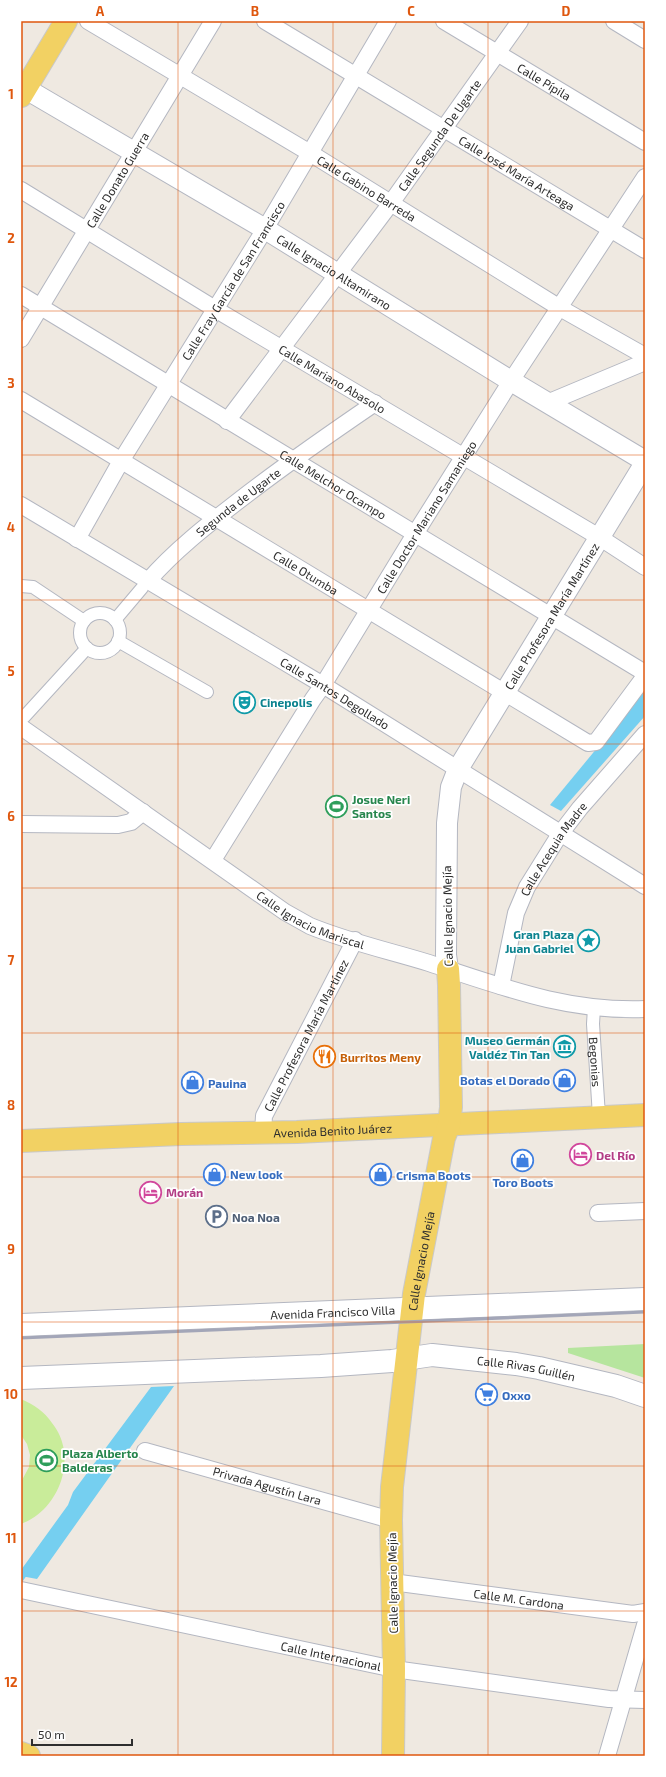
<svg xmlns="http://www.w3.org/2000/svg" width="666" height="1777" font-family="'Exo 2',sans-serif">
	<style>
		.green { fill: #b6e59e }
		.pitch { fill: #c9ec9a }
		.water { fill: #75cff0 }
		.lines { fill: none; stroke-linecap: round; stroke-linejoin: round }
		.stream { stroke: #75cff0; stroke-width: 4 }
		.pedestrian-casing { stroke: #b4b7c1; stroke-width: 14 }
		.minor-casing { stroke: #b4b7c1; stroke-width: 18 }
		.tertiary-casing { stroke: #b4b7c1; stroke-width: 22 }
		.secondary-casing { stroke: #b4b7c1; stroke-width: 24 }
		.primary-casing { stroke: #c9c9c9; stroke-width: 24 }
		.pedestrian { stroke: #fff; stroke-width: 12 }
		.minor { stroke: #fff; stroke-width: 16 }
		.tertiary { stroke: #fff; stroke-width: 20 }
		.secondary { stroke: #fff; stroke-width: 22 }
		.primary { stroke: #f2d163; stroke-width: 22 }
		.rail { stroke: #a3a6b8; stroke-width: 3 }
		.grid { fill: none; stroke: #df570e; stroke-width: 1; stroke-opacity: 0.55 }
		.labels { text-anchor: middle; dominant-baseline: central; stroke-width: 3.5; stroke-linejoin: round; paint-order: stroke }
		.street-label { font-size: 12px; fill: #2e2e2e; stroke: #fff }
		.culture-label { font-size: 12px; font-weight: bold; fill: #0d838f; stroke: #fff; text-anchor: end }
		.leisure-label { font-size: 12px; font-weight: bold; fill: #27864d; stroke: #fff; text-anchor: start }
		.food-label { font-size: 12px; font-weight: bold; fill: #c56008; stroke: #fff; text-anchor: start }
		.shop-label { font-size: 12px; font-weight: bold; fill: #366cbe; stroke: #fff; text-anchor: start }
		.hotel-label { font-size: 12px; font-weight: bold; fill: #b23c85; stroke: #fff; text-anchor: start }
		.service-label { font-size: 12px; font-weight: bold; fill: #4e5e75; stroke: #fff; text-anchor: start }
		.neatline { fill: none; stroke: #df570e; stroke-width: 1.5 }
		.grid-label { font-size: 13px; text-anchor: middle; font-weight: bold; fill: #df570e }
	</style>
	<rect width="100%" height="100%" fill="#efe9e1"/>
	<path class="green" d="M645,1344V1378L568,1353V1348Z"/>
	<path class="pitch" d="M21,1399C34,1405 44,1411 52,1423C79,1456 60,1510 21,1524V1482L29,1467L30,1455L27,1444L21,1435Z"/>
	<g class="water">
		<path d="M645,690V716L561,811L550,805Z"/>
		<path d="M174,1386L37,1579L21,1576V1570L68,1505L73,1492L151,1387Z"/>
	</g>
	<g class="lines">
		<path class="stream" d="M21,1580L26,1573"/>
		<defs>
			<g id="pedestrian">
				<path d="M21,586L33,587L84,621"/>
				<circle cx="100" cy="633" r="20"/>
				<path d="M115,620L142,588"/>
				<path d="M118,641L207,692"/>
				<path d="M24,717L87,648"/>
				<path id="s1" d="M594,1008L593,1024L599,1116"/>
			</g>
			<g id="minor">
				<path id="s2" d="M88,21L310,153L560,308L645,356"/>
				<path id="s3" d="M265,21L645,250"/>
				<path id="s4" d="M444,21L645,142"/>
				<path d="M614,21L645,40"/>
				<path id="s5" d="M21,190L215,309L599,537L645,567"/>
				<path id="s6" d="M21,295L645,673"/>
				<path id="s7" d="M21,339L213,21"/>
				<path id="s8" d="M21,400L588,743L596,742L645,676"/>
				<path d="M547,403L645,362"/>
				<path id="s9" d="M227,421L391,203L520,21"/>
				<path id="s10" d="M21,505L323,685L645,886"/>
				<path id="s11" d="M77,539L121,461L265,229L388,21"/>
				<path id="s12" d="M148,581C174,551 206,526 237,502C282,467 328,435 375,403"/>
				<path id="s13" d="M21,727L285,912L310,926C349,942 390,951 429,963C503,987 566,1012 645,1009"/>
				<path d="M21,824L118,825L131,822L143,812"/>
				<path id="s14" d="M213,860L313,699L323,685L415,534L511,381L645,177"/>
				<path id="s15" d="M501,986L516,913L527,887L560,834L580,808L645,734"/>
				<path id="s16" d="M263,1132L264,1116L355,940"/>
				<path d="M598,1213L645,1211"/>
				<path id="s17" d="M145,1451L391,1520"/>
				<path id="s18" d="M392,1582L633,1614L645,1612"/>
				<path id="s19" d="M21,1590L394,1669L609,1699L645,1700"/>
				<path d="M607,1756L645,1625"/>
			</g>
			<g id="tertiary">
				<path id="s20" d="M21,86L265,229L511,381L645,461"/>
				<path id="s21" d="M448,969L446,955L447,823L451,787L458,769L645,463"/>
			</g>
			<g id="secondary">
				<path id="s22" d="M21,1325L645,1299"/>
				<path id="s23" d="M21,1378L321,1366L392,1361L432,1355L516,1364L539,1368L616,1386L645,1396"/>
			</g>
			<g id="primary">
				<path d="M21,96L66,21"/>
				<path id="s24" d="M21,1141L181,1134L297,1132L645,1115"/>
				<path d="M21,1753L29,1756"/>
				<path id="s25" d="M393,1756L394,1669L391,1520L392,1487L414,1294L444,1138L449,1125L451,1107L449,985L448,969"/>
			</g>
		</defs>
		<use href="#pedestrian" class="pedestrian-casing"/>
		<use href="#minor" class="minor-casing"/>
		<use href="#tertiary" class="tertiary-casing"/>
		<use href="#secondary" class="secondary-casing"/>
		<use href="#primary" class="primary-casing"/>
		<use href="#pedestrian" class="pedestrian"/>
		<use href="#minor" class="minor"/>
		<use href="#tertiary" class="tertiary"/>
		<use href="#secondary" class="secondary"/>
		<use href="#primary" class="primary"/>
		<path class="rail" d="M21,1338L645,1312"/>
	</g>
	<path class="grid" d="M178,21V1756M333,21V1756M488,21V1756M21,166H645M21,311H645M21,455H645M21,600H645M21,744H645M21,888H645M21,1033H645M21,1177H645M21,1322H645M21,1466H645M21,1611H645"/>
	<defs>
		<symbol id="theatre-ring" viewBox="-11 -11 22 22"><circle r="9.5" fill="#fff" stroke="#0f9aa8" stroke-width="1.5"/><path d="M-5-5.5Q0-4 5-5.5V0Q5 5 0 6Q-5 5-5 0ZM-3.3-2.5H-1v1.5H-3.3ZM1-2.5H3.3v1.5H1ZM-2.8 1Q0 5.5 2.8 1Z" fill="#0f9aa8"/></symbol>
		<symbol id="stadium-ring" viewBox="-11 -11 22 22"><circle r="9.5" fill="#fff" stroke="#2e9e5b" stroke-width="1.5"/><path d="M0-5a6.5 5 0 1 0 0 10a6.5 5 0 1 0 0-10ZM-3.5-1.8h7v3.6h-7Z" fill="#2e9e5b"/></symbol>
		<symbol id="sight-ring" viewBox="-11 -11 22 22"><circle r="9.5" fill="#fff" stroke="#0f9aa8" stroke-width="1.5"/><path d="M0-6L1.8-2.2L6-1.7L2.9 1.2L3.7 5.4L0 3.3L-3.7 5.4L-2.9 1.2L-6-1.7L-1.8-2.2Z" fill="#0f9aa8"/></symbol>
		<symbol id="museum-ring" viewBox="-11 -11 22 22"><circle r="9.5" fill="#fff" stroke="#0f9aa8" stroke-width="1.5"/><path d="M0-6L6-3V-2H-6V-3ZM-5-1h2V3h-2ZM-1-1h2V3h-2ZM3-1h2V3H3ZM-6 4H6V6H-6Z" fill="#0f9aa8"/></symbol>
		<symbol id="restaurant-ring" viewBox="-11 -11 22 22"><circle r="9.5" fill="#fff" stroke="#e8710a" stroke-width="1.5"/><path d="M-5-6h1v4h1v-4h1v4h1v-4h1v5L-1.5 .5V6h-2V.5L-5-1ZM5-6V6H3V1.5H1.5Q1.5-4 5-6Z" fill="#e8710a"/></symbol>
		<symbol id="shop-ring" viewBox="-11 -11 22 22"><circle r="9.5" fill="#fff" stroke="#3f7fe0" stroke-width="1.5"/><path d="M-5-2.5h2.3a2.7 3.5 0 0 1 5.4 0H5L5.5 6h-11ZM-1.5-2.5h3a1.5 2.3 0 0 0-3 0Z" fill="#3f7fe0"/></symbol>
		<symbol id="hotel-ring" viewBox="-11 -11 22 22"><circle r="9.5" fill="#fff" stroke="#d1479c" stroke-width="1.5"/><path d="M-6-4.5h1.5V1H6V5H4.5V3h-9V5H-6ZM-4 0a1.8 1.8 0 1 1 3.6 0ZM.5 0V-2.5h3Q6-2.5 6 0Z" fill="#d1479c"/></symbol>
		<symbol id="parking-ring" viewBox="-11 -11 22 22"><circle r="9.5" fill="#fff" stroke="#5c6f8a" stroke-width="1.5"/><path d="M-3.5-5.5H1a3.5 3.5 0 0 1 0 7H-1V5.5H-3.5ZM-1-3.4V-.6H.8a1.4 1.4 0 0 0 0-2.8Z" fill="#5c6f8a"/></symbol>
		<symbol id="supermarket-ring" viewBox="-11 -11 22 22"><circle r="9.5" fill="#fff" stroke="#3f7fe0" stroke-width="1.5"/><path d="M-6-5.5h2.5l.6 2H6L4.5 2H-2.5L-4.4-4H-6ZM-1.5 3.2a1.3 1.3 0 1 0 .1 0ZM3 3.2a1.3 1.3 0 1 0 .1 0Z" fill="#3f7fe0"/></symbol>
	</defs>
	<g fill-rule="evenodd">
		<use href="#theatre-ring" x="232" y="690" width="25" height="25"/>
		<use href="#stadium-ring" x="324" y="794" width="25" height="25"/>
		<use href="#sight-ring" x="576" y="928" width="25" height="25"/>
		<use href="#museum-ring" x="552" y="1034" width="25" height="25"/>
		<use href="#restaurant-ring" x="312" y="1044" width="25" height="25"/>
		<use href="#shop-ring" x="552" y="1068" width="25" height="25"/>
		<use href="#shop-ring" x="180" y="1070" width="25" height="25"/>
		<use href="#hotel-ring" x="568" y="1142" width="25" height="25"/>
		<use href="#shop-ring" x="510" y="1148" width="25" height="25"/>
		<use href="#shop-ring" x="202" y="1162" width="25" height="25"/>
		<use href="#shop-ring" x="368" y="1162" width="25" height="25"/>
		<use href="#hotel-ring" x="138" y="1180" width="25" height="25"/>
		<use href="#parking-ring" x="204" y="1204" width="25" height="25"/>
		<use href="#supermarket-ring" x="474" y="1382" width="25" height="25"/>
		<use href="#stadium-ring" x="34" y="1448" width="25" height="25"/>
	</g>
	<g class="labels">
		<g class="street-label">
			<text stroke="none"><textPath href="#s4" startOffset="117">Calle Pípila</textPath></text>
			<text stroke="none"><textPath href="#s9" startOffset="356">Calle Segunda De Ugarte</textPath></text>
			<text stroke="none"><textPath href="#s3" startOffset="294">Calle José María Arteaga</textPath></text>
			<text stroke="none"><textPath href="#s7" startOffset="186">Calle Donato Guerra</textPath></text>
			<text stroke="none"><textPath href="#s2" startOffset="325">Calle Gabino Barreda</textPath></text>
			<text stroke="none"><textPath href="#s20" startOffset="364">Calle Ignacio Altamirano</textPath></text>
			<text stroke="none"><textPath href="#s11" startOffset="302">Calle Fray García de San Francisco</textPath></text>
			<text stroke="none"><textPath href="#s5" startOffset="364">Calle Mariano Abasolo</textPath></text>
			<text stroke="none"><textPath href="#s6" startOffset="365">Calle Melchor Ocampo</textPath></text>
			<text stroke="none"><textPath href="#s12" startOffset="120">Segunda de Ugarte</textPath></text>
			<text stroke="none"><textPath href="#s14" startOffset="404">Calle Doctor Mariano Samaniego</textPath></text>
			<text stroke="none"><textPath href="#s8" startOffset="333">Calle Otumba</textPath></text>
			<text stroke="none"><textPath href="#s21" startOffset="381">Calle Profesora María Martínez</textPath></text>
			<text stroke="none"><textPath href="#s10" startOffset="366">Calle Santos Degollado</textPath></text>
			<text stroke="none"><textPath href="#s15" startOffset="149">Calle Acequia Madre</textPath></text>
			<text transform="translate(447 916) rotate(-91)">Calle Ignacio Mejía</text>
			<text stroke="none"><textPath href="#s13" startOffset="349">Calle Ignacio Mariscal</textPath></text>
			<text stroke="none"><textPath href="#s16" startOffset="107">Calle Profesora María Martínez</textPath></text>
			<text stroke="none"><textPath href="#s1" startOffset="54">Begonias</textPath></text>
			<text stroke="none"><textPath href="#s24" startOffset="312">Avenida Benito Juárez</textPath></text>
			<text stroke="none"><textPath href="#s25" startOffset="497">Calle Ignacio Mejía</textPath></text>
			<text stroke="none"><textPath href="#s22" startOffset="312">Avenida Francisco Villa</textPath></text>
			<text stroke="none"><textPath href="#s23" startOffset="507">Calle Rivas Guillén</textPath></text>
			<text stroke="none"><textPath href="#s17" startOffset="127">Privada Agustín Lara</textPath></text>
			<text transform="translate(392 1583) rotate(-91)">Calle Ignacio Mejía</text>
			<text stroke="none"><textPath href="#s18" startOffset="128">Calle M. Cardona</textPath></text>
			<text stroke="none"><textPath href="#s19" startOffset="317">Calle Internacional</textPath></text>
		</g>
		<g class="culture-label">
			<text x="260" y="702" text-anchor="start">Cinepolis</text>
			<text x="574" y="934">Gran Plaza<tspan x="574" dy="14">Juan Gabriel</tspan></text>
			<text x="550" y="1040">Museo Germán<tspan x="550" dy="14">Valdéz Tin Tan</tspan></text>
		</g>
		<g class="leisure-label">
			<text x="352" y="799">Josue Neri<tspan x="352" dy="14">Santos</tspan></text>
			<text x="62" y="1453">Plaza Alberto<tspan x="62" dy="14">Balderas</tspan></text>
		</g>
		<g class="food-label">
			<text x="340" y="1057">Burritos Meny</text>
		</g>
		<g class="shop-label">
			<text x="550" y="1080" text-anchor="end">Botas el Dorado</text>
			<text x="208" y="1083">Pauina</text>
			<text x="230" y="1174">New look</text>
			<text x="396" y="1175">Crisma Boots</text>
			<text x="523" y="1182" text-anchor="middle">Toro Boots</text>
			<text x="502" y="1395">Oxxo</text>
		</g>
		<g class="hotel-label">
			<text x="596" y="1155">Del Río</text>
			<text x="166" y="1192">Morán</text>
		</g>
		<g class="service-label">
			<text x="232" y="1217">Noa Noa</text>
		</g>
	</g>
	<rect width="666" height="1777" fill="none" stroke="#ffffff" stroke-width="44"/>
	<path d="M32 1739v6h100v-6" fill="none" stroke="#2e2e2e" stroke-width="2"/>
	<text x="38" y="1739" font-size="12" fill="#2e2e2e" stroke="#ffffff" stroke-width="3" paint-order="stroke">50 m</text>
	<rect x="22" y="22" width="622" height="1733" class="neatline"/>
	<g class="grid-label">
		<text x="100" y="16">A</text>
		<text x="255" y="16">B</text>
		<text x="411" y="16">C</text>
		<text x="566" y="16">D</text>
		<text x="11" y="99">1</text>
		<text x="11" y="243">2</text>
		<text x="11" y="388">3</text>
		<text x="11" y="532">4</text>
		<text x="11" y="676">5</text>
		<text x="11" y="821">6</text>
		<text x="11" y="965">7</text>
		<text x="11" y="1110">8</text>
		<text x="11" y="1254">9</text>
		<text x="11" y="1399">10</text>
		<text x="11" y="1543">11</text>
		<text x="11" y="1687">12</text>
	</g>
</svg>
